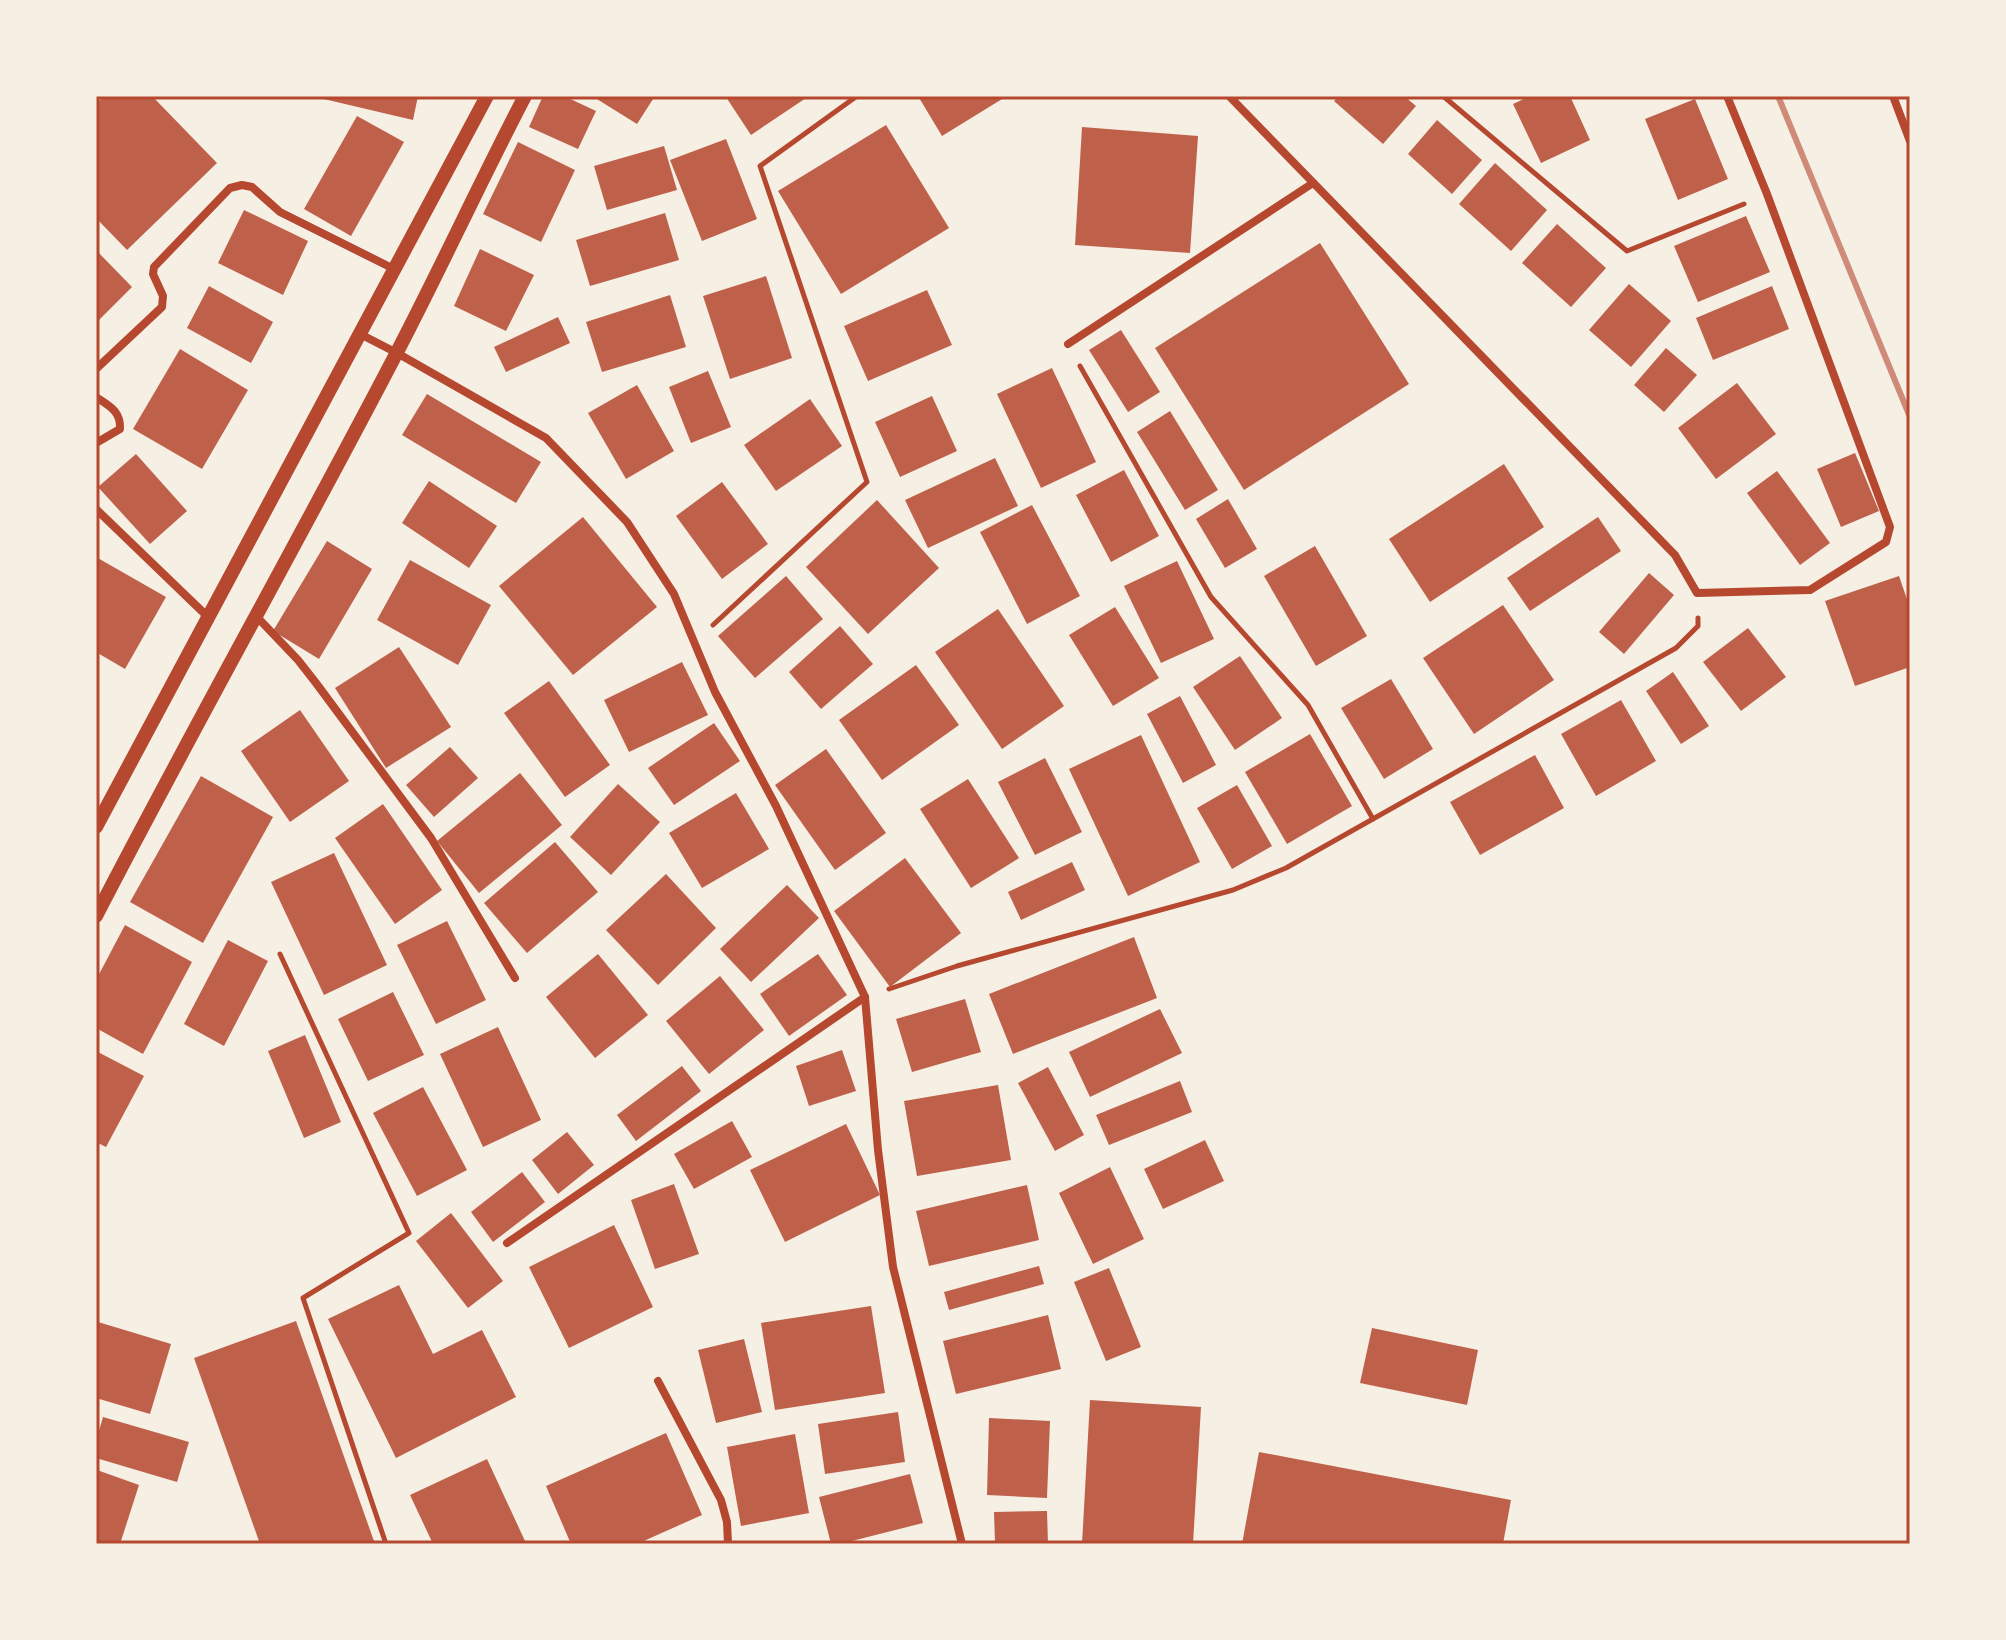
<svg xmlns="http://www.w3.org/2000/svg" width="2006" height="1640" font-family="'Public Sans',sans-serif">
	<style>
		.building { fill: #bf614a }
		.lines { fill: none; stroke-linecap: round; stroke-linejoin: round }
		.path { stroke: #b5482f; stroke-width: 5 }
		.minor { stroke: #b5482f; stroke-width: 8 }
		.tertiary { stroke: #b5482f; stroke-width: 14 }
		.rail { stroke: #cf8b77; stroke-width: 6 }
		.neatline { fill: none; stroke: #b5482f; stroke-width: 3 }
	</style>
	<rect width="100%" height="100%" fill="#f6efe4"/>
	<g class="building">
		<path d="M104,96H152L217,163L127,250L96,218V104Z"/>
		<path d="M311,96H418L413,120Z"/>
		<path d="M543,96H564L596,111L578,149L529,127Z"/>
		<path d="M592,96H655L637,124Z"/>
		<path d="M728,96H809L751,135L726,97Z"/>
		<path d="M918,96H1007L942,136Z"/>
		<path d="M1339,96H1404L1416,106L1383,144L1334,101Z"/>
		<path d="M1530,96H1570L1590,140L1541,163L1513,104Z"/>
		<path d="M1695,99L1728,179L1678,200L1645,119Z"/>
		<path d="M357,116L404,142L351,236L304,209Z"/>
		<path d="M1437,120L1482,160L1452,194L1408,154Z"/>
		<path d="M886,125L949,228L841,294L778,191Z"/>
		<path d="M1082,127L1198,136L1190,253L1075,245Z"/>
		<path d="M726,139L757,219L702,241L670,160Z"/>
		<path d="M518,142L575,170L541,242L483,214Z"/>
		<path d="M664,146L677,190L607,210L594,166Z"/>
		<path d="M1495,163L1547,210L1511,251L1459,204Z"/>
		<path d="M244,210L308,241L283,295L218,263Z"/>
		<path d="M665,213L679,260L590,286L576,240Z"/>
		<path d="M1746,216L1770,272L1698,302L1674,246Z"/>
		<path d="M1557,224L1606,268L1571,307L1522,263Z"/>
		<path d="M1320,243L1409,384L1244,490L1155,348Z"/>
		<path d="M480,249L534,275L506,331L454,306Z"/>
		<path d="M96,250L132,287L96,323Z"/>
		<path d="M766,276L792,358L730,379L703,296Z"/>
		<path d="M1629,284L1671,321L1631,367L1589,330Z"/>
		<path d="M209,286L273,322L251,363L187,328Z"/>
		<path d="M1772,286L1789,329L1713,360L1696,318Z"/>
		<path d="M927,290L952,345L868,381L844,326Z"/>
		<path d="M670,295L686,347L602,372L586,322Z"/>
		<path d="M558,317L570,343L506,372L494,347Z"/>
		<path d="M1121,330L1160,392L1128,412L1089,350Z"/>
		<path d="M1666,348L1697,375L1664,412L1634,385Z"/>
		<path d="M180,349L248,390L202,469L133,429Z"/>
		<path d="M1052,368L1096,462L1041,488L997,394Z"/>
		<path d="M708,371L731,427L691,443L669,387Z"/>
		<path d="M1737,383L1776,434L1716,479L1678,428Z"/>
		<path d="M637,385L674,451L626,479L588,413Z"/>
		<path d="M427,394L541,462L516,503L402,435Z"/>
		<path d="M932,396L957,451L900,477L875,422Z"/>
		<path d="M810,399L842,446L776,491L744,445Z"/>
		<path d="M1170,411L1218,490L1185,510L1137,432Z"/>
		<path d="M1855,453L1879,511L1841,527L1817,469Z"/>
		<path d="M136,454L187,511L150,544L98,487Z"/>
		<path d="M995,458L1018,506L928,548L905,500Z"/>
		<path d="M1504,464L1544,527L1430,602L1389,539Z"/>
		<path d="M1124,470L1159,536L1111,562L1076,495Z"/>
		<path d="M1777,471L1830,543L1800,565L1747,493Z"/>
		<path d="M429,481L497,526L469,568L402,523Z"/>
		<path d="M722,482L768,544L722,579L676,516Z"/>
		<path d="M1228,499L1257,549L1225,568L1196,519Z"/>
		<path d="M877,500L939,568L868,634L806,567Z"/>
		<path d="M1032,505L1080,596L1027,624L980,532Z"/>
		<path d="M583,517L657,607L573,675L499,586Z"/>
		<path d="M1598,517L1621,551L1530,611L1507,578Z"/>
		<path d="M327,541L372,569L319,659L273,631Z"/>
		<path d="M1315,546L1367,636L1316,666L1264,576Z"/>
		<path d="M96,557L166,597L125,669L96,652Z"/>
		<path d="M410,560L491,605L458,665L377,620Z"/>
		<path d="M1177,561L1214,639L1161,663L1124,586Z"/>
		<path d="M1649,573L1674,595L1624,654L1599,632Z"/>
		<path d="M786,576L823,619L755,678L718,636Z"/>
		<path d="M1899,576L1910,608V667L1855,686L1825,601Z"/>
		<path d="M1503,605L1554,680L1474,734L1423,658Z"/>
		<path d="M1115,607L1159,678L1113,706L1069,635Z"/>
		<path d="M998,609L1064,706L1002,749L935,652Z"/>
		<path d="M840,626L873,664L821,709L789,672Z"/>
		<path d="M1748,628L1786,677L1741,711L1703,662Z"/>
		<path d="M399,647L451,727L386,768L335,688Z"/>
		<path d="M1240,656L1282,718L1235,750L1193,687Z"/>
		<path d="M682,662L708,715L629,752L604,700Z"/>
		<path d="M916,665L959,725L882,780L839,720Z"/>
		<path d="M1673,672L1709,726L1681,744L1646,691Z"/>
		<path d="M1391,679L1433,749L1384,779L1341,708Z"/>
		<path d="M549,681L610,765L565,797L504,713Z"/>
		<path d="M1180,696L1216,765L1183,783L1147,714Z"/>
		<path d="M1621,700L1656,761L1596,796L1561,734Z"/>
		<path d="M300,710L349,781L290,822L241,751Z"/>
		<path d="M714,723L740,761L674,805L648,768Z"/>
		<path d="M1310,734L1352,806L1287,844L1245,772Z"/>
		<path d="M1141,735L1200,862L1128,896L1069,769Z"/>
		<path d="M450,747L478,778L434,817L406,785Z"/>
		<path d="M826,749L886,833L835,870L775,785Z"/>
		<path d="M1535,755L1564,808L1480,855L1450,802Z"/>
		<path d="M1045,758L1082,832L1035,855L998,782Z"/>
		<path d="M520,773L562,825L479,893L437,841Z"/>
		<path d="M201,776L273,817L203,943L130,902Z"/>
		<path d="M968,779L1019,858L971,888L920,809Z"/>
		<path d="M618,784L660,822L611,875L570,837Z"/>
		<path d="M1237,785L1272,846L1232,869L1197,808Z"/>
		<path d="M736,793L769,849L702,888L669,833Z"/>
		<path d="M383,804L442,890L395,924L335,838Z"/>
		<path d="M555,842L598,892L527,953L484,903Z"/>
		<path d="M334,853L387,965L324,995L271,882Z"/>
		<path d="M905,858L961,933L890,987L834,911Z"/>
		<path d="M1072,862L1085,890L1021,920L1008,892Z"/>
		<path d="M666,874L716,928L658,985L606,930Z"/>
		<path d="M787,885L819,918L751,982L720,949Z"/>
		<path d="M447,921L486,1000L436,1024L397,945Z"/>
		<path d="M125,925L192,962L143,1054L96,1028V980Z"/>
		<path d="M1134,937L1157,998L1013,1054L989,994Z"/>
		<path d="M228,940L268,961L224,1046L184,1024Z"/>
		<path d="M598,954L648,1015L595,1058L546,997Z"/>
		<path d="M818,954L847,995L789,1036L760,994Z"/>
		<path d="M720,976L764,1030L709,1074L666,1021Z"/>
		<path d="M393,992L424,1055L368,1081L338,1019Z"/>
		<path d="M965,999L981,1052L912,1072L896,1019Z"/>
		<path d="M1160,1009L1182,1053L1090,1097L1069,1052Z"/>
		<path d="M498,1027L541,1120L483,1147L440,1054Z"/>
		<path d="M305,1035L341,1122L304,1138L268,1051Z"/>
		<path d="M842,1050L856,1091L809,1106L796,1066Z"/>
		<path d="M96,1051L144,1076L106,1147L96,1142Z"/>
		<path d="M682,1066L701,1091L636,1141L617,1115Z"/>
		<path d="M1048,1067L1084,1135L1055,1151L1018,1083Z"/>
		<path d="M1180,1081L1192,1112L1109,1145L1096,1115Z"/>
		<path d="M998,1085L1011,1160L917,1176L904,1101Z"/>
		<path d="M423,1087L467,1170L417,1196L373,1113Z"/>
		<path d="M732,1121L752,1157L694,1189L674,1154Z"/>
		<path d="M846,1124L880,1195L785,1242L750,1170Z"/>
		<path d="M567,1132L594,1165L558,1194L532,1160Z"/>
		<path d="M1205,1140L1224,1181L1163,1209L1144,1169Z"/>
		<path d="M1110,1167L1144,1239L1093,1264L1059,1193Z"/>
		<path d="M522,1172L545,1202L493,1242L471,1212Z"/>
		<path d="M674,1184L699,1254L655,1269L631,1200Z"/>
		<path d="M1027,1185L1039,1240L929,1266L916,1211Z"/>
		<path d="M451,1213L503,1281L468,1308L416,1241Z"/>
		<path d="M614,1225L653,1307L569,1348L529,1267Z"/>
		<path d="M1039,1266L1044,1284L949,1310L944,1292Z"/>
		<path d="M1109,1268L1141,1347L1106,1361L1074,1282Z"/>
		<path d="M399,1285L433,1354L482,1330L516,1397L396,1458L328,1319Z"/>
		<path d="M871,1306L885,1393L775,1410L761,1323Z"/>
		<path d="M1048,1315L1061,1369L956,1394L943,1341Z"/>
		<path d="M296,1321L375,1544H260L194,1358Z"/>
		<path d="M98,1322L171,1344L150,1414L96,1398V1328Z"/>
		<path d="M1372,1328L1478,1350L1467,1405L1360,1383Z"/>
		<path d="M744,1339L762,1412L716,1423L698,1350Z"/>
		<path d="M1090,1400L1201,1407L1193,1544H1082Z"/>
		<path d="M898,1412L905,1462L825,1474L818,1424Z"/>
		<path d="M103,1417L189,1442L177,1482L96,1458V1441Z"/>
		<path d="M989,1418L1050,1421L1047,1498L987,1495Z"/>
		<path d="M666,1433L702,1515L637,1544H571L546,1486Z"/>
		<path d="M795,1434L809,1513L741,1526L727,1447Z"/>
		<path d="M1259,1452L1511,1500L1503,1544H1242Z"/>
		<path d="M487,1459L525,1541L518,1544H433L410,1495Z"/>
		<path d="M97,1470L139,1485L120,1544H96Z"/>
		<path d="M910,1474L923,1523L840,1544H831L819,1497Z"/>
		<path d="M1047,1511L1048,1544H995L994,1512Z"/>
	</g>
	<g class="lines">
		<g class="path">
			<path d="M1443,96L1627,251L1744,204"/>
			<path d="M1080,366L1211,597L1308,705L1373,819"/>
			<path d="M713,625L867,482L760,166L857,96"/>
			<path d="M280,954L409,1233L303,1298L386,1544"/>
			<path d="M889,989L957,966L1233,890L1286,868L1676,648L1698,626V618"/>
		</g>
		<g class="minor">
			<path d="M1229,96L1675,555L1697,593L1810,590L1886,542L1890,527L1767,194L1727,96"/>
			<path d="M1893,96L1910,141"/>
			<path d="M360,334L397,353L546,438L627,522L674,594L715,692L776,806L865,997L878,1150L893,1267L962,1544"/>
			<path d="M1068,344L1313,183"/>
			<path d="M96,369L162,307L163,296L153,274L154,267L230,188L242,185L252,187L280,212L394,269"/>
			<path d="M96,397C109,406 121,411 120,429L96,443"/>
			<path d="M96,509L208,617"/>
			<path d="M257,617L298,660L316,683L431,838L515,978"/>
			<path d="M507,1243L865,997"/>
			<path d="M658,1381L721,1500L727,1522L728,1544"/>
		</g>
		<g class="tertiary">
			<path d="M96,827L487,96"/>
			<path d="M96,916C193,728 297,544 395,356C440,270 480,182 525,96"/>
		</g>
		<path class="rail" d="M1778,96L1910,417"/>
	</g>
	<rect width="2006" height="1640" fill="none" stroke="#f6efe4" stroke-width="196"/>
	<rect x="98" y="98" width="1810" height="1444" class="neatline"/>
</svg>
